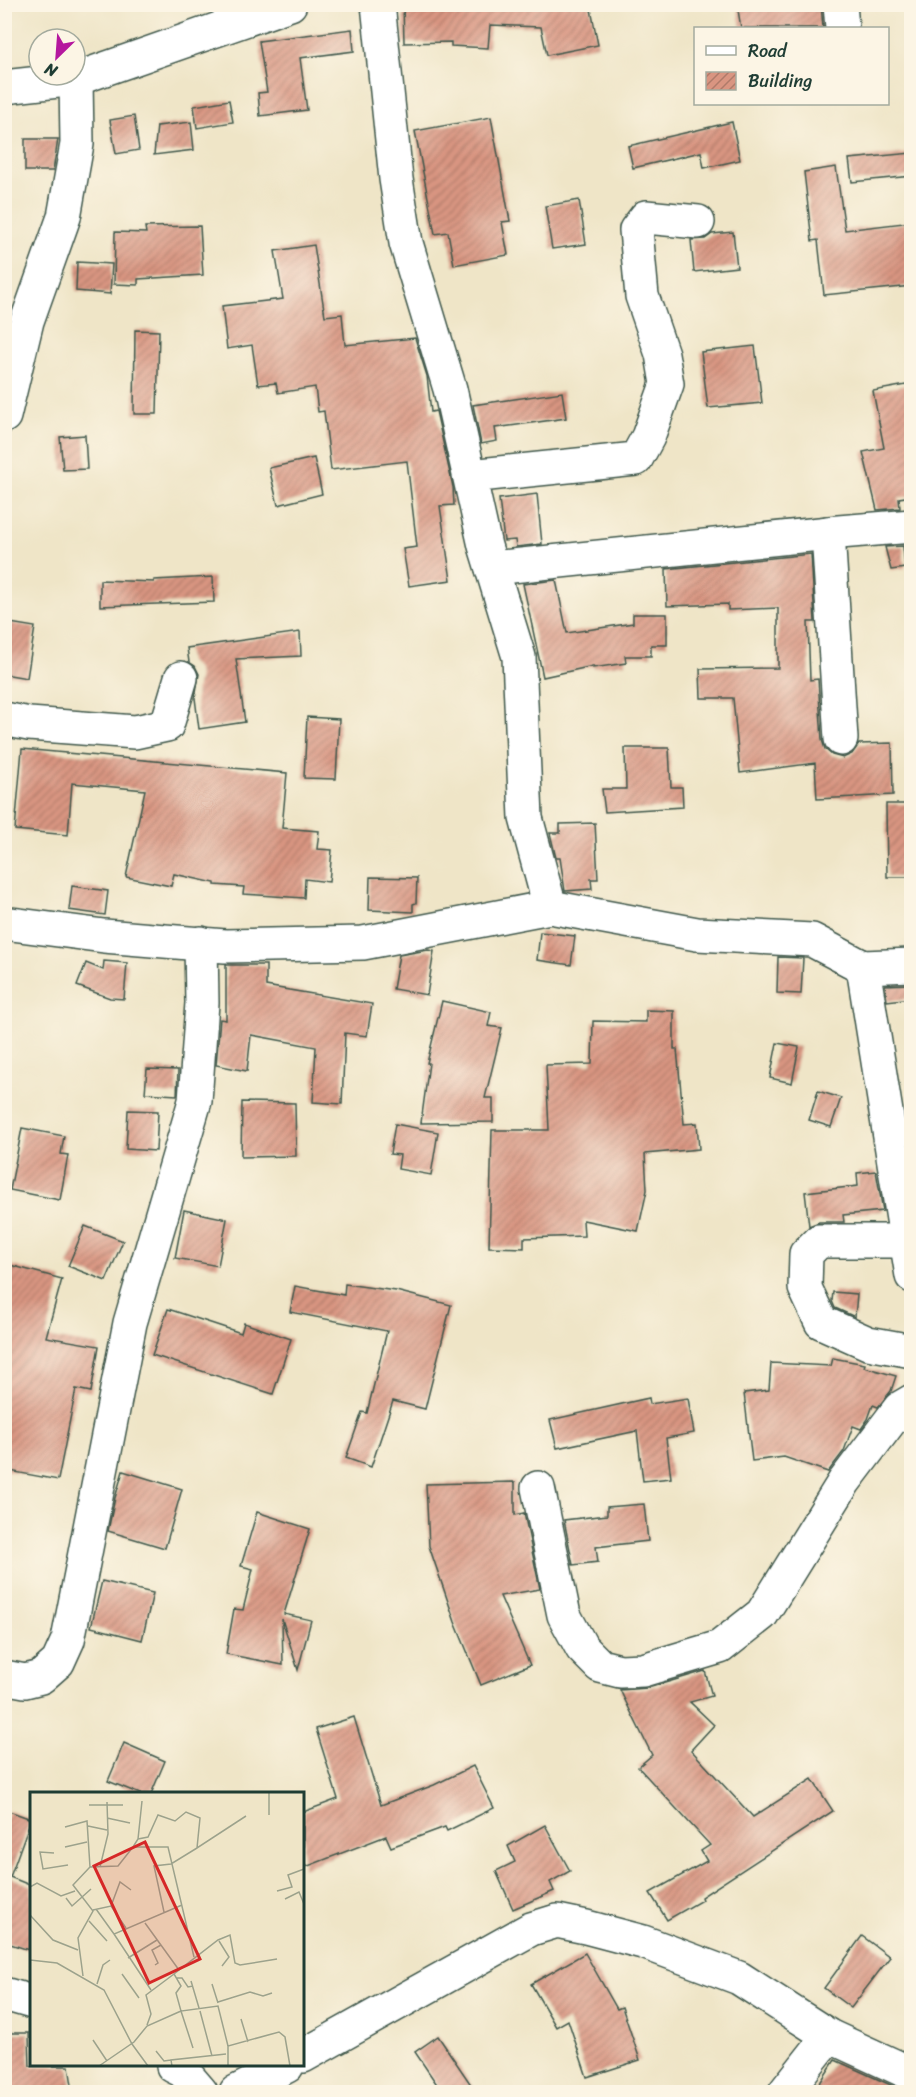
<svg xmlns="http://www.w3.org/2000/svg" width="916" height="2097" font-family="Sriracha,sans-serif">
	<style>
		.building { fill: url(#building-hatch) }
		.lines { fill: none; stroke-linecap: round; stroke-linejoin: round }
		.minor-casing { stroke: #3e564a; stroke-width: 36 }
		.minor { stroke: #fff; stroke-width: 33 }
		.inset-road { fill: none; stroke: #9ca28c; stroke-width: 1.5 }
		.view { fill: #d62828; fill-opacity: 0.15; stroke: #d62828; stroke-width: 3 }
		.inset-edge { fill: none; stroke: #1f3d34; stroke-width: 3 }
	</style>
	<defs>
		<pattern id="building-hatch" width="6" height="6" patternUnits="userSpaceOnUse" patternTransform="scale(1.5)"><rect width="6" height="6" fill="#d99581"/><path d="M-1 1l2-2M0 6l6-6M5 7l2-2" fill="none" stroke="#af7b6a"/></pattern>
	</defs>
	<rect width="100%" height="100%" fill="#fcf5e5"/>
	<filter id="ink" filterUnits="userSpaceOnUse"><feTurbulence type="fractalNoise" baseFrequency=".0167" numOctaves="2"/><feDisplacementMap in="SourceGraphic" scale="12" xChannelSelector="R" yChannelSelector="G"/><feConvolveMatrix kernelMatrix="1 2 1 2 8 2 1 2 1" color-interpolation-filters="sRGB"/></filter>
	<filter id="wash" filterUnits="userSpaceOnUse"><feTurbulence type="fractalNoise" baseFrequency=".008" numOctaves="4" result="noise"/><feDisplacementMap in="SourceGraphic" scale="24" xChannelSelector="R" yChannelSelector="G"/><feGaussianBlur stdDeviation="1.35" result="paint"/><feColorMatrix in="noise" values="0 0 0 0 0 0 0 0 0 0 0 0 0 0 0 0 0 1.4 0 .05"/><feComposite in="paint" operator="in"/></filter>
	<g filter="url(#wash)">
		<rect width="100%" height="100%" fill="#efe5c7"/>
		<g id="blocks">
			<g class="building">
				<path d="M403,4H448L485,9L486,4H590L598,45L547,55L541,27L490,25L488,48L451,46V42L404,43Z"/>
				<path d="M737,4H821L823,28H741Z"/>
				<path d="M352,29L354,51L300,58L307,110L260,116L258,93L267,92L259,41Z"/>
				<path d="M229,100L233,122L197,128L194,106Z"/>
				<path d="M134,116L139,150L116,154L110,120Z"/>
				<path d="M491,117L510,221L502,222L508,255L454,265L448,232L435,234L415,131Z"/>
				<path d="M191,122L194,150L154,155L157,126Z"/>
				<path d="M732,122L740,160L704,168L701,152L633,168L628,146Z"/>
				<path d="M25,139H58L53,171H25Z"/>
				<path d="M912,153V176L852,182L849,159Z"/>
				<path d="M836,167L845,230L912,222V286L824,295L818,240L812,241L804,172Z"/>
				<path d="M579,200L586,244L552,249L545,206Z"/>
				<path d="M200,226L203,275L138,279V285L114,284L115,232L146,233L145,227Z"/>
				<path d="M733,232L737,267L694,272L691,240L705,239L712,234Z"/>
				<path d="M314,245L325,316L342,314L345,345L415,338L427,376L431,412L436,411L453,487L454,505L440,506L451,580L409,586L403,549L417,547L407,461L331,470L324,411L318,412L315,387L278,393L276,383L258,385L252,345L227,349L222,306L283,299L275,251Z"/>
				<path d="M77,262L112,264L110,294L76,291Z"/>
				<path d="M135,330L159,331L157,414H134Z"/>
				<path d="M755,346L762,403L708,408L701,352Z"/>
				<path d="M912,384V496L899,498L900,508L877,510L863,452L884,448L873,391Z"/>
				<path d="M562,392L566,418L495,428L497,441L481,444L473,405Z"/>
				<path d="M85,435L87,469L63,470L60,437Z"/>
				<path d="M314,458L322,494L278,505L269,468Z"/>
				<path d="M537,494L542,544L516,547L515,540L504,541L499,499Z"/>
				<path d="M903,546L905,568L891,570L885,547Z"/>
				<path d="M811,554L815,622H808L810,680L818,679L822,740L825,749L832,755L843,758L852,754L859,744L892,743L893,795L817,799L815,763L740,773L733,698H701L700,669L778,668V608L728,610V604L667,606L666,569Z"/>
				<path d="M213,577L214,602L100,606V580L154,582V580Z"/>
				<path d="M556,580L567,633L633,623V614H667V645H651V656H625L626,663L593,668V666L543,677L523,584Z"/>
				<path d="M4,622L35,627L27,678L4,674Z"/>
				<path d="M300,632L301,656L236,659L245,722L199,729L195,698L199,674L195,666L189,662L187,648Z"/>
				<path d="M307,717L339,719L336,779L304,778Z"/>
				<path d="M625,748H669L671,787H682L683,807L605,812L602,789H626Z"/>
				<path d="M22,749L287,773L282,828L319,831L317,849L332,850L329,882L305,879L304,898L243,894L244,887L215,885V883L174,874L171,886L126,877L145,790L72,783L68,835L15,830Z"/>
				<path d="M886,804H912V877H887Z"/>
				<path d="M595,823L598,879H591L592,889L565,891L560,858H556L550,833H560V824Z"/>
				<path d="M370,877L417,878L416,903L413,904V912L369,910Z"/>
				<path d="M72,886L108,891L105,915L69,910Z"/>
				<path d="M540,932L575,936L571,965L537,960Z"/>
				<path d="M428,950L434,951L427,995L393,989L399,955Z"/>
				<path d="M778,957L803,958L801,994L777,993Z"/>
				<path d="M104,961L127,963L124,999L110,998L77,986L86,963L103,970Z"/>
				<path d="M226,965H266V986L372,1004L367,1036L345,1033L342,1104L313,1102L316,1047L251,1035L247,1071L216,1065L220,1019L226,1020Z"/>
				<path d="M912,984V998L887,1001L885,985Z"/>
				<path d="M442,1001L491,1012L488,1026L502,1028L485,1098H493V1122L421,1123L429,1063H427Z"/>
				<path d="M646,1010L674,1011V1049H677L684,1124L697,1123L699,1149L645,1154L647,1190L638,1231L583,1220L584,1236L524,1238V1248L489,1247L492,1130H549L546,1065L592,1064L593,1021L646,1022Z"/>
				<path d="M777,1043L799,1047L792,1083L770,1078Z"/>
				<path d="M147,1069L178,1070L177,1095L145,1093Z"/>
				<path d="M818,1091L841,1098L831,1127L809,1120Z"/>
				<path d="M242,1102L295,1103L296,1156L241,1157Z"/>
				<path d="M128,1110L158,1111L156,1151L126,1149Z"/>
				<path d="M395,1124L438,1132L431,1175L398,1169L400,1155L390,1154Z"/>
				<path d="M22,1128L64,1136L61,1154L68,1155L60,1200L10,1190Z"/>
				<path d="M876,1171L883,1211L843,1215L844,1222H819L809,1226L805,1192L858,1186L857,1173Z"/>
				<path d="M184,1210L227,1219L218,1266L175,1258Z"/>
				<path d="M85,1226L123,1241L106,1281L68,1266Z"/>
				<path d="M10,1265L62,1279L46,1337L99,1346L91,1392L76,1389L58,1480L4,1470V1286Z"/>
				<path d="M345,1284L396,1291L451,1305L425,1409L393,1401L371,1467L346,1458L362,1412L367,1413L387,1331L290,1312L295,1286L344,1295Z"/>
				<path d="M833,1292L857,1294L855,1317L835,1308L832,1301Z"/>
				<path d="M168,1309L241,1333L244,1323L291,1339L273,1394L152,1355Z"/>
				<path d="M833,1358L865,1364L864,1367L896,1376L891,1391L878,1407L873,1405L868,1419L861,1429L853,1426L844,1451L828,1472L784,1457L752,1461L744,1393L769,1390L771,1363L831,1366Z"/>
				<path d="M649,1398L650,1404L688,1398L694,1433L666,1438L671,1478L643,1481L637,1431L557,1448L550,1420Z"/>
				<path d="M123,1471L182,1489L165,1548L108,1531L115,1498Z"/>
				<path d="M515,1482V1515L524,1513L540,1589L500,1596L530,1665L481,1685L455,1622L429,1546L426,1484Z"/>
				<path d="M644,1504L648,1541L596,1547L598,1562L573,1565L564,1520L607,1515V1507Z"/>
				<path d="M257,1512L310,1529L284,1614L311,1620L298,1670L282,1619L283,1665L226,1654L234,1609L243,1610L253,1569L241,1566Z"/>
				<path d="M102,1581L153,1593L142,1640L91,1627Z"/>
				<path d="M705,1671L712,1696L690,1702L714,1725L691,1750L753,1817L812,1779L833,1811L701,1897L702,1900L667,1920L650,1893L707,1861L701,1851L710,1845L638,1767L652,1755L620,1690L648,1688Z"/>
				<path d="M354,1717L381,1805L434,1785L473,1766L494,1808L447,1831L445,1827L391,1847L386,1836L303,1868V1812L338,1799L316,1729Z"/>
				<path d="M124,1743L165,1761L151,1794H140L108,1781Z"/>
				<path d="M9,1811L31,1819L10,1877L32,1886V1951L4,1942V1824Z"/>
				<path d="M545,1825L570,1871L550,1882L554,1891L513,1909L496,1871L515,1862L508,1846Z"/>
				<path d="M862,1936L890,1957L851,2008L824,1988Z"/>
				<path d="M585,1953L617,2009L622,2007L640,2060L587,2077L568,2020L556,2027L531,1984Z"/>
				<path d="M4,2033H29L30,2066H69L73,2092H47L46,2089L4,2090Z"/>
				<path d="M438,2036L476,2092H442L415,2052Z"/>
				<path d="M835,2060L904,2091L912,2092H814Z"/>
			</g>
		</g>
	</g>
	<g filter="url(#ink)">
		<use href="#blocks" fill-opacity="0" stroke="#3e564a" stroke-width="1.5"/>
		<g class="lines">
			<defs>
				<g id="minor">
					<path d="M378,4L396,179L406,243L450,389L485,546L519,657L526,818L550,907"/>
					<path d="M840,4L842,28"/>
					<path d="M4,87L76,79L290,4"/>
					<path d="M4,416L27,321L64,217L77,144L76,79"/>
					<path d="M470,476L636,459L648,437L667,384L662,354L642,296L636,230L646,217L698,222"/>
					<path d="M828,533L841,739"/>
					<path d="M492,568L839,532L912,526"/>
					<path d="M4,719L29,724L135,732L167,725L181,678"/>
					<path d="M4,923L104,936L225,946L363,943L550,907L697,934L812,940L863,967L912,965"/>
					<path d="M863,967L912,1276"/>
					<path d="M906,1241H819L806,1254L805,1288L821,1322L868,1343L912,1351"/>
					<path d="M538,1488L564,1615L582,1648L600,1666L620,1671L643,1670L720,1647L762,1614L844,1482L900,1408L912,1401"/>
					<path d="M4,1677L25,1681L41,1677L58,1662L68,1640L130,1323L195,1101L202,1003L201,943"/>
					<path d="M4,1994L32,2002"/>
					<path d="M303,2056L531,1929L557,1921L586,1927L643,1942L739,1978L829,2036L912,2074"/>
					<path d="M173,2066L183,2071L201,2092"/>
					<path d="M236,2092L287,2066"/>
					<path d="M785,2092L829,2036"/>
				</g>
			</defs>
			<use href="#minor" class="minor-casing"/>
			<use href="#minor" class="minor"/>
		</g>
	</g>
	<g transform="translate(30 1792)">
		<rect width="274" height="274" fill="#efe5c7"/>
		<path class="inset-road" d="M239,1V23M59,13H93M77,26L100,31M58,34L77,38M35,35L57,29L60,75M108,47L118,45L128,23L145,29L156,20L170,26L167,56L216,24M35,55L57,50M103,55L108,47L112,9M24,61L10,60L13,77L38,73M70,75L78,42L77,10M0,95L7,91L31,104L45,99M247,99L262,95L258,83L274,77M36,106L42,114L61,97M255,107L269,100L274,112M81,114L90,90L101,98M66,117L84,142M63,118L81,114L96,136M134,120L124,74L141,72L167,56M0,123L23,148L48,158M59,129L77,149M115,131L149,178M189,149L199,165L192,174M98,166L127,148M0,168L27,171L74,198L102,252L118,274M125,173L128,171L122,158L131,153M92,182L109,206M53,184L48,146L63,119L43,93L60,75L88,74L103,55H138L164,165M146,186H152L158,195L163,194M161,189L169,216M67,192L73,173L80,168M182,192L188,211M121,198L84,142L152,113M188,210L220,200L233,204L242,201M170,219L182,264M211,227L218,250M117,233L121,222L116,203L144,182M63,248L77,269M163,256L151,219L188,214L198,254M126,259L134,269L141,268M69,274L104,250L117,234L151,219L146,201L151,194L144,182L188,148L200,143L205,171L210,173L247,167M142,274L141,268L196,262M198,274V254L249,240L255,245L260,274"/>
		<path class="view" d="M115,50L170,167L119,191L64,74Z"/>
		<rect width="274" height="274" class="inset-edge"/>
	</g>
	<rect width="916" height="2097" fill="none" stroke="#fcf5e5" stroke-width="24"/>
	<rect x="694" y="27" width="195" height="78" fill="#fcf5e5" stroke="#a4ab9e" stroke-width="1.5"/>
	<rect x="706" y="46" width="30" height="9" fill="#ffffff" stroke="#a4ab9e" stroke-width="1.5"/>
	<text x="748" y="57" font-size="18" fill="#1f3d34">Road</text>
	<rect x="706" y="72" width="30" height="18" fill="url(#building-hatch)" stroke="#a4ab9e" stroke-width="1.5"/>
	<text x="748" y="87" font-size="18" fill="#1f3d34">Building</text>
	<g transform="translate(57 57) rotate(205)"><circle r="28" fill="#fcf5e5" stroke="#a4ab9e" stroke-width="1.5"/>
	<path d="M0-4.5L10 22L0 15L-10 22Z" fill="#b5179e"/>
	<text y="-9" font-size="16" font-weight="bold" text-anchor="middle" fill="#1f3d34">N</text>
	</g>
</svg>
